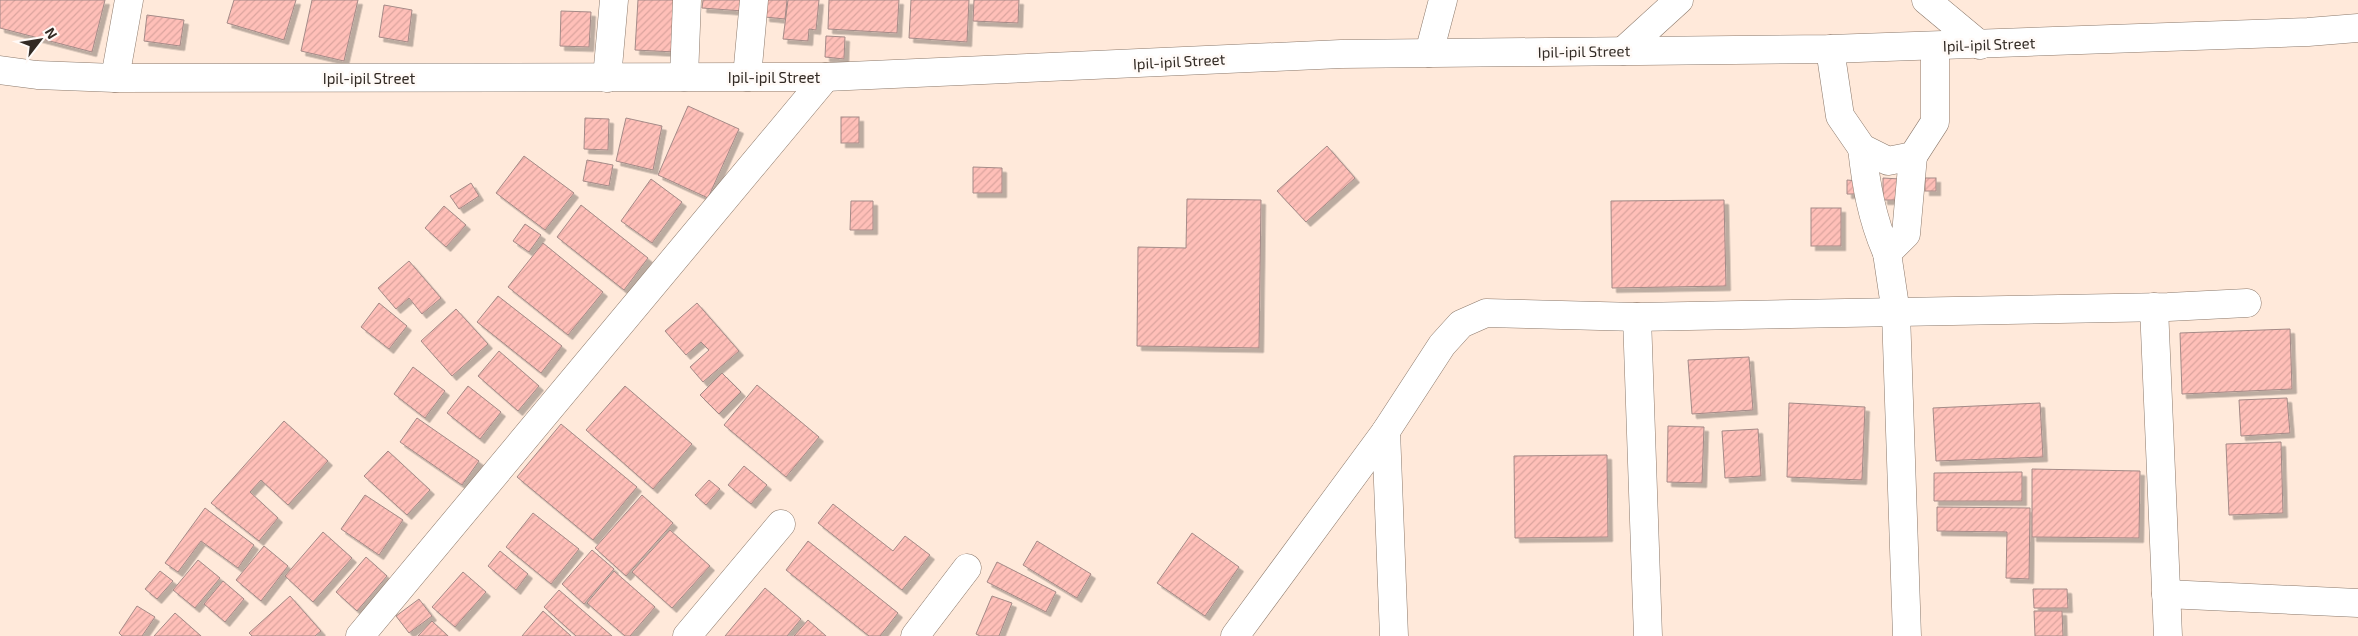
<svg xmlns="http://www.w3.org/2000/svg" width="2358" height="636" font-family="'Exo 2',sans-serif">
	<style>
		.building { fill: url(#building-hatch); stroke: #a48a87; filter: url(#shadow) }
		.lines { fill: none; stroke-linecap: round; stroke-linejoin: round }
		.minor-casing { stroke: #8c796b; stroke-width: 29 }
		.minor { stroke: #fff; stroke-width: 28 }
		.labels { text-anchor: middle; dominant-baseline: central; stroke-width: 5; stroke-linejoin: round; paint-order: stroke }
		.street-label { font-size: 15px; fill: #322a24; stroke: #fffaf7 }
	</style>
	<defs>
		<pattern id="building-hatch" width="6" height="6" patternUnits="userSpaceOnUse" patternTransform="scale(1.25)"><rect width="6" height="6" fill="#ffbfb8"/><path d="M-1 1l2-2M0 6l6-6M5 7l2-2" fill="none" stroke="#dba49e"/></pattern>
		<filter id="shadow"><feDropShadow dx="4.5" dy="4.5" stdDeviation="0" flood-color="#0004"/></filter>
	</defs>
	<rect width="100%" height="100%" fill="#ffe9da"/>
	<g class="building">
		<path d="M0,0H105L92,52L0,28Z"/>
		<path d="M234,0H296L284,40L227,23Z"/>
		<path d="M312,0H358L344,61L301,51Z"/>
		<path d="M638,0H678L675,52L635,50Z"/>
		<path d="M703,0H744L743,11L702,8Z"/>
		<path d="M766,0H787L785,19L765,17Z"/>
		<path d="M788,0H819L816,30L809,29L808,41L783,39Z"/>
		<path d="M829,0H899L897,33L828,29Z"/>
		<path d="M911,0H969L967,42L909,38Z"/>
		<path d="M974,0H1019L1018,23L973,21Z"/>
		<path d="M384,5L412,10L408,42L379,37Z"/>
		<path d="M561,11L591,12L589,47L560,46Z"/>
		<path d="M147,15L184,20L180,46L144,41Z"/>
		<path d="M826,36L845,37L844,59L825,57Z"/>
		<path d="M688,106L739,129L708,198L658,175Z"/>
		<rect x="841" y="117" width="18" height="26"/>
		<path d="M585,118L609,119L608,150L584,149Z"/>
		<path d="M626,118L662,126L653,170L616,161Z"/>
		<path d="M1327,146L1355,178L1306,222L1277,191Z"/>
		<path d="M524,156L574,193L545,230L496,193Z"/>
		<path d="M587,160L613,165L609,186L583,181Z"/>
		<path d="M973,167L1002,168V193H973Z"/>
		<path d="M1883,178L1900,179V200H1883Z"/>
		<rect x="1925" y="178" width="11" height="13"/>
		<path d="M651,179L682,202L652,243L621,221Z"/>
		<path d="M1847,180L1858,181V194H1847Z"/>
		<path d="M471,183L479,196L459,209L450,196Z"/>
		<path d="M1187,199L1261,200L1259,348L1137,346L1138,247L1186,248Z"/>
		<path d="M1724,200L1726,286L1612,288L1611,201Z"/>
		<path d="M851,201H873V230H850Z"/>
		<path d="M581,205L648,258L624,290L557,237Z"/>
		<path d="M444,206L466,225L446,247L425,228Z"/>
		<rect x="1811" y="208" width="30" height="38"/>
		<path d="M525,224L541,235L529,252L513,241Z"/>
		<path d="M543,243L603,292L568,335L508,287Z"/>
		<path d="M409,261L441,298L422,314L409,298L396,309L378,288Z"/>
		<path d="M498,296L562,346L541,373L477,322Z"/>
		<path d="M379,303L407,326L389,349L361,327Z"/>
		<path d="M697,303L739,351L703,382L690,367L709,350L701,342L686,355L665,331Z"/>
		<path d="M456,309L488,344L452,376L421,341Z"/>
		<path d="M2290,329L2292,389L2182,394L2180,333Z"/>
		<path d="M499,351L539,386L518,411L478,376Z"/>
		<path d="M1749,357L1753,410L1692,414L1688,360Z"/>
		<path d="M413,367L445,391L425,418L394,394Z"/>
		<path d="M722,373L741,392L719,414L700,395Z"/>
		<path d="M757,385L819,437L786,477L724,425Z"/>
		<path d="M468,386L501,412L480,439L447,413Z"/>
		<path d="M625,386L692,444L653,489L586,430Z"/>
		<path d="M2287,398L2290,433L2241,436L2239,400Z"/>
		<path d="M1789,403L1865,407L1862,480L1787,477Z"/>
		<path d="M2040,403L2043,457L1936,461L1933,408Z"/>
		<path d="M417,418L479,461L462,485L400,442Z"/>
		<path d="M284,421L328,461L288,505L261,480L250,492L278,518L259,541L211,503Z"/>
		<path d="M561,424L637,487L593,540L517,477Z"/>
		<path d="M1668,426L1704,427L1702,483L1667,482Z"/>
		<path d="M1758,429L1761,476L1725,478L1722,431Z"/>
		<path d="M2281,442L2283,513L2229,515L2226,444Z"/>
		<path d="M388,451L430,490L407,515L364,476Z"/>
		<path d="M1607,455L1608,537L1515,538L1514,456Z"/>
		<path d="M744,466L767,485L751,504L728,485Z"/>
		<path d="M2032,469L2140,471L2139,538L2032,537Z"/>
		<path d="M2022,472V501H1934V473Z"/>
		<path d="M709,480L720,489L706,505L695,495Z"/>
		<path d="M365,495L403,520L379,555L341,529Z"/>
		<path d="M642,495L673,523L626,576L595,548Z"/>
		<path d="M833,504L893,551L905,536L930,555L902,590L818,523Z"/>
		<path d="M1937,507L2030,508L2029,579L2006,578L2007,532L1937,531Z"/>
		<path d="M205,508L254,545L238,568L201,541L178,572L165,563Z"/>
		<path d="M533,513L579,549L551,584L506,547Z"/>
		<path d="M670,530L710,566L672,608L632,572Z"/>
		<path d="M323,532L352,558L313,602L285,576Z"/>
		<path d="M1192,533L1239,567L1205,616L1157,583Z"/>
		<path d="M808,541L898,613L880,636H869L786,570Z"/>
		<path d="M1037,541L1091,574L1077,598L1023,565Z"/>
		<path d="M264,546L288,566L261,601L236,580Z"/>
		<path d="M592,550L614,569L584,604L562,584Z"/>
		<path d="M500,551L528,574L516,590L488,566Z"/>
		<path d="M366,557L387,576L357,611L336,592Z"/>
		<path d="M198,560L220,578L195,608L173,590Z"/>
		<path d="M997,562L1056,592L1046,612L987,582Z"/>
		<path d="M160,571L173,581L157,599L145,589Z"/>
		<path d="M614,571L655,607L630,636H625L587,603Z"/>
		<path d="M463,572L486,592L455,627L432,607Z"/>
		<path d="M223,581L244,599L225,622L204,604Z"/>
		<path d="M765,588L801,619L787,636H725Z"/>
		<path d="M2033,589H2067L2068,608H2034Z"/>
		<path d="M559,590L612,636H576L544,607Z"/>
		<path d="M290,596L321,631L315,636H252L249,633Z"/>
		<path d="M992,596L1012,603L999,636H980L976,634Z"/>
		<path d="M419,599L432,616L409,633L396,616Z"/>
		<path d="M137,606L155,617L142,636H122L119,633Z"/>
		<path d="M543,611L571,636H522Z"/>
		<path d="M2034,611H2062L2063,636H2035Z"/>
		<path d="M175,613L201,636H154Z"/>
		<path d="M808,620L826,636H794Z"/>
		<path d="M432,621L448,636H418Z"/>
	</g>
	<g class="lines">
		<defs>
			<g id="minor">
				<path d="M1926,0L1980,45"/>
				<path d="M1830,49L1840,116L1862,148L1888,161L1913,156L1935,122V46"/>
				<path d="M1623,51L1679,0"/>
				<path d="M1429,53L1443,0"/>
				<path d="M0,70L37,75L115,78L826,77L1341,54L1830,49L2308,32L2358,28"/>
				<path d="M684,77L687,0"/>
				<path d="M747,77L754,0"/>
				<path d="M115,78L129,0"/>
				<path d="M607,78L614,0"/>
				<path d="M1862,148C1866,185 1872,219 1887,253L1906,234L1913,156"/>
				<path d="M1887,253L1896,313L1907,636"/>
				<path d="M2154,307L2168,636"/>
				<path d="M1637,317L1648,636"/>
				<path d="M1386,431L1394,636"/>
				<path d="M2166,594L2358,603"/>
				<path d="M360,636L826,77"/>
				<path d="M687,636L781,524"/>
				<path d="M915,636L967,568"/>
				<path d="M1235,636L1386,431L1442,345L1461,324L1486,313L1637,317L2168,307L2247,303"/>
			</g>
		</defs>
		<use href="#minor" class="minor-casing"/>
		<use href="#minor" class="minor"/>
	</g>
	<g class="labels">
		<g class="street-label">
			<text transform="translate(1989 44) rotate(-2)">Ipil-ipil Street</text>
			<text transform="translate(1584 51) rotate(-1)">Ipil-ipil Street</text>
			<text transform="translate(1179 61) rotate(-3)">Ipil-ipil Street</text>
			<text x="774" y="77">Ipil-ipil Street</text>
			<text x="369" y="78">Ipil-ipil Street</text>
		</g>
	</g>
	<g transform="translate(40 40) rotate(59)" stroke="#fffaf7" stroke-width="4" paint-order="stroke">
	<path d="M0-4L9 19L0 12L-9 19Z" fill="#322a24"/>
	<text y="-8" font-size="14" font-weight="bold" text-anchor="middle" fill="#322a24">N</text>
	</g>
</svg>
